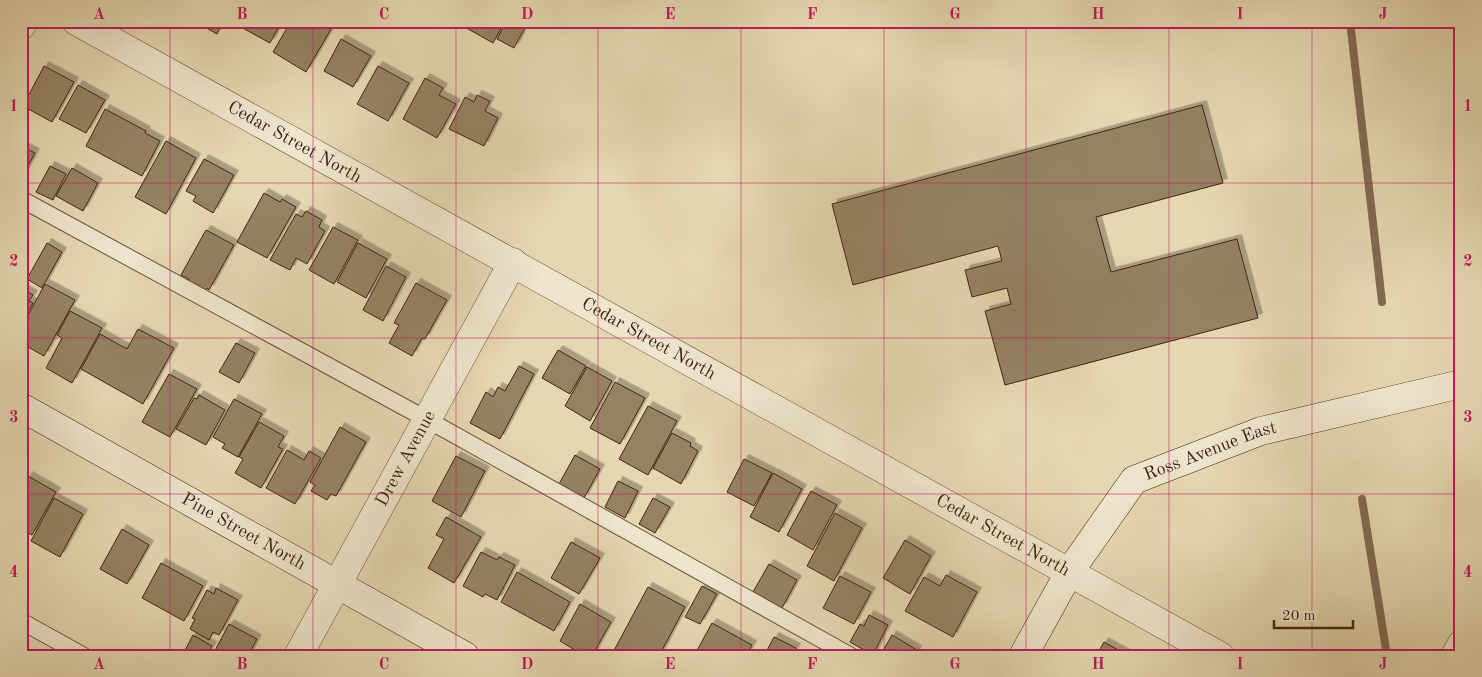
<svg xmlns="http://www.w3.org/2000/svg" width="1482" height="677" font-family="'Old Standard TT',serif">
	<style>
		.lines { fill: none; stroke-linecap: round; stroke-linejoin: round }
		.stream { stroke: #816b51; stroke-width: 8 }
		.building { fill: #958264; stroke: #3f2511; filter: url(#shadow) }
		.lane-casing { stroke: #685239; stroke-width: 18 }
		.street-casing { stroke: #685239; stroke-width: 29 }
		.secondary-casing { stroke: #3f2511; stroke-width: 29 }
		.lane { stroke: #eee5cc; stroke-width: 16 }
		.street { stroke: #eee5cc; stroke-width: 28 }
		.secondary { stroke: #eee5cc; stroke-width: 28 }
		.grid { fill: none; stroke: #c2185b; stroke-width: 1; stroke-opacity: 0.55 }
		.labels { text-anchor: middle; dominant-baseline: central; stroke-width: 5; stroke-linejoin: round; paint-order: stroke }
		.street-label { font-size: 18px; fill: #3f2511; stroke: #eee5cc }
		.neatline { fill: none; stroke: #c2185b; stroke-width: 2 }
		.grid-label { font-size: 16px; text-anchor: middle; font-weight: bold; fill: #c2185b }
	</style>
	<defs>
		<filter id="shadow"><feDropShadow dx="4.5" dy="-4.5" stdDeviation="0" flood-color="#0004"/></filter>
	</defs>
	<rect width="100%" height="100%" fill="#e5d7b1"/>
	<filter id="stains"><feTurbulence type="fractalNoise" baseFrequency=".004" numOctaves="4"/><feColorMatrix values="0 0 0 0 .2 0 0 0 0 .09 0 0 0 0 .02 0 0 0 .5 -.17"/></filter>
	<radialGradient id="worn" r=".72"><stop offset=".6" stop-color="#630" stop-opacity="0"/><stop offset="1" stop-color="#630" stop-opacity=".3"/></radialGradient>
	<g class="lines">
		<g class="stream">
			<path d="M1350,21L1382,302"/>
			<path d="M1362,499L1387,656"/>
		</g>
	</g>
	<g class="building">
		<path d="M194,21H224L217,34Z"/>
		<path d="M242,21H282L270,43L239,26Z"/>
		<path d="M291,21H329L334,24L306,72L273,52Z"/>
		<path d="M454,21H505L493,43Z"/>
		<path d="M507,21H523L527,24L514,48L497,39Z"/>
		<path d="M341,39L371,56L353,87L324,71Z"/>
		<path d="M44,66L74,82L52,122L23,106Z"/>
		<path d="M378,66L409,83L388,121L357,104Z"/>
		<path d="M425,78L443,88L439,95L456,104L437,138L403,119Z"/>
		<path d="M78,85L105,100L86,133L59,119Z"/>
		<path d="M477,95L490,101L485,111L498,118L484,146L449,129L465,97L474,102Z"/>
		<path d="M1202,105L1223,183L1096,217L1111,272L1237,239L1258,318L1005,385L985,311L1011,304L1007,288L972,297L965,270L1002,261L998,246L853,285L832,204Z"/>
		<path d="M105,109L146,131L145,133L160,141L142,176L86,146Z"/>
		<path d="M166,141L196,158L166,214L135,197Z"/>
		<path d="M21,146L35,153L21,179Z"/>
		<path d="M204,159L234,175L213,213L193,201L196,196L186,191Z"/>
		<path d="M50,166L66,174L53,200L36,192Z"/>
		<path d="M72,168L98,183L83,211L56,196Z"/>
		<path d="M264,193L280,202L282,199L296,207L267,258L237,242Z"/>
		<path d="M306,211L322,220L319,227L325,231L307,264L296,258L290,270L270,260L296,214L302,217Z"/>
		<path d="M333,227L358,240L334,284L309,270Z"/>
		<path d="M206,230L234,245L209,290L207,288L204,293L187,283L189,279L181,275Z"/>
		<path d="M47,243L62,252L42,288L27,279Z"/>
		<path d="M358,243L387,259L366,298L337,282Z"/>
		<path d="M386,266L406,277L383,321L363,310Z"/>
		<path d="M416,283L447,300L425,339L422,338L412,356L389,343L399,325L394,323Z"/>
		<path d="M45,284L75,300L44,356L21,343V333L29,318L27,317Z"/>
		<path d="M21,288L33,295L29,301L33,303L21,324Z"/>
		<path d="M70,311L102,328L72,383L46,368L62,338L57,335Z"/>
		<path d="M138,329L174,348L143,404L81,369L100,334L127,349Z"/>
		<path d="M236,343L255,353L239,383L219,372Z"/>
		<path d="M558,350L586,366L570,394L542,378Z"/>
		<path d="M519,366L534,374L500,439L470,423L486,392L493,397L498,387L505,391Z"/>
		<path d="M587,367L612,381L590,421L565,406Z"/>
		<path d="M169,374L197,389L170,437L142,422Z"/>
		<path d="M615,382L645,398L620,444L590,428Z"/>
		<path d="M199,395L225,410L206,445L176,429L194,398L197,399Z"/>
		<path d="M234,399L262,414L238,457L222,448L225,444L213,437Z"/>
		<path d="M648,406L677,421L648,475L619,459Z"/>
		<path d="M259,422L284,436L278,447L283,449L261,488L235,473L243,459L239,457Z"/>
		<path d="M340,427L366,442L336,496L331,494L327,500L311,491L315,485L310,482Z"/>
		<path d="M672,433L691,443L690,446L698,451L681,484L653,468Z"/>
		<path d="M287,450L304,460L309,451L321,458L295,504L266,488Z"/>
		<path d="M575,455L600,469L584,498L559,484Z"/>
		<path d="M456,456L485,471L461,517L432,501Z"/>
		<path d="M744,459L772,473L754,506L727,492Z"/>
		<path d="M773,473L802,489L779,532L750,517Z"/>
		<path d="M28,476L56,492L32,535L21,530V488Z"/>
		<path d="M618,481L638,491L625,518L605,507Z"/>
		<path d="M811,491L837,505L813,550L787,535Z"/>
		<path d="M54,498L83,514L60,557L31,541Z"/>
		<path d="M653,498L670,507L655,533L639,524Z"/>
		<path d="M835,513L862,528L834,581L807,566Z"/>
		<path d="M446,517L481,537L454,583L428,568L444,539L436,535Z"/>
		<path d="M122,529L149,545L127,584L100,569Z"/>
		<path d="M905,540L931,556L910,594L883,578Z"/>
		<path d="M571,542L600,558L579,594L551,578Z"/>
		<path d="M481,552L497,560L499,557L515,565L497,600L485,594L483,597L463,586Z"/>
		<path d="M161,563L203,586L184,621L142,598Z"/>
		<path d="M769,564L797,580L782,608L753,592Z"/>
		<path d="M517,572L570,602L554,631L501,602Z"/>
		<path d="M946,575L977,592L953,637L905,611L924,577L940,586Z"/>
		<path d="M840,576L871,592L854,624L823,608Z"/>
		<path d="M702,586L717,594L700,624L685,617Z"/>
		<path d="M648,587L685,607L659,656H611Z"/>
		<path d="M216,588L238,600L219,635L213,632L209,640L190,629L195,619L192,618L207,590L214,594Z"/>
		<path d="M580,604L611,622L592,656H585L560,641Z"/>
		<path d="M869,615L888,625L873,655L850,642L860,624L864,626Z"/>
		<path d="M712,623L752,645L746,656H694Z"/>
		<path d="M229,624L257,639L248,656H212Z"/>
		<path d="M193,635L212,646L206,656H182Z"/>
		<path d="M892,635L917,650L914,656H880Z"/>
		<path d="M774,637L796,648L791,656H764Z"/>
		<path d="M1104,642L1129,656H1096Z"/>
	</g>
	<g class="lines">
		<defs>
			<g id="lane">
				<path d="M21,199L428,420L851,656"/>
				<path d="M21,621L84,656"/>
			</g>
			<g id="street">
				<path id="s1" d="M76,21L1220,656"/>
				<path d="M21,26L24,21"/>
				<path id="s2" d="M298,656L513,262"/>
				<path d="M1455,656L1461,645"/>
			</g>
			<g id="secondary">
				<path id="s3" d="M21,407L465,656"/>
				<path id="s4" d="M1023,656L1070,571L1134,480L1261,431L1461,384"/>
			</g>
		</defs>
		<use href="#lane" class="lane-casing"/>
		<use href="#street" class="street-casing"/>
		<use href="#secondary" class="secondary-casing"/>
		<use href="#lane" class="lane"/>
		<use href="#street" class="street"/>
		<use href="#secondary" class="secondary"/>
	</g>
	<path class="grid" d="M170,21V656M313,21V656M456,21V656M598,21V656M741,21V656M884,21V656M1026,21V656M1169,21V656M1312,21V656M21,183H1461M21,338H1461M21,494H1461"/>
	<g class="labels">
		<g class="street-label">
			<text stroke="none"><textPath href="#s1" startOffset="250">Cedar Street North</textPath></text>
			<text stroke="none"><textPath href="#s1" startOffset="655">Cedar Street North</textPath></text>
			<text stroke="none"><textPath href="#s4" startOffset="290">Ross Avenue East</textPath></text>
			<text stroke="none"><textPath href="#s2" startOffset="225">Drew Avenue</textPath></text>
			<text stroke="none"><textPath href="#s3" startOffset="255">Pine Street North</textPath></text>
			<text stroke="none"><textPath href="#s1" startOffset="1060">Cedar Street North</textPath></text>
		</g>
	</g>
	<rect width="1482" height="677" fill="none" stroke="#e5d7b1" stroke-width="55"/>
	<path d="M1274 620v8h79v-8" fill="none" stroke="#3f2511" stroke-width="2.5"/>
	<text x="1282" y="620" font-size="15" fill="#3f2511" stroke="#eee5cc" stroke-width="4" paint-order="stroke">20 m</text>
	<rect x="28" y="28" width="1426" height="622" class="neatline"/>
	<g class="grid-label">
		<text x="99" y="19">A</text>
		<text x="242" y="19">B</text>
		<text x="384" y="19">C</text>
		<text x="527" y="19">D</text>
		<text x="670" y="19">E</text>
		<text x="812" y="19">F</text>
		<text x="955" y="19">G</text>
		<text x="1098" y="19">H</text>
		<text x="1240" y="19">I</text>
		<text x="1383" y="19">J</text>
		<text x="14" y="111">1</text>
		<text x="1468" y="111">1</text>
		<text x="14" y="266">2</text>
		<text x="1468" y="266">2</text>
		<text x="14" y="422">3</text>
		<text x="1468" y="422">3</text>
		<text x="14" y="577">4</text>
		<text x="1468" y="577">4</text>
		<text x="99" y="669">A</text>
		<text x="242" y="669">B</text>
		<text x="384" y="669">C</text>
		<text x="527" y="669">D</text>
		<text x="670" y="669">E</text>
		<text x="812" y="669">F</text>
		<text x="955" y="669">G</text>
		<text x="1098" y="669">H</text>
		<text x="1240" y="669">I</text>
		<text x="1383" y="669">J</text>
	</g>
	<rect width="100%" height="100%" filter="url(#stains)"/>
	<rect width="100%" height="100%" fill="url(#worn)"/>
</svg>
